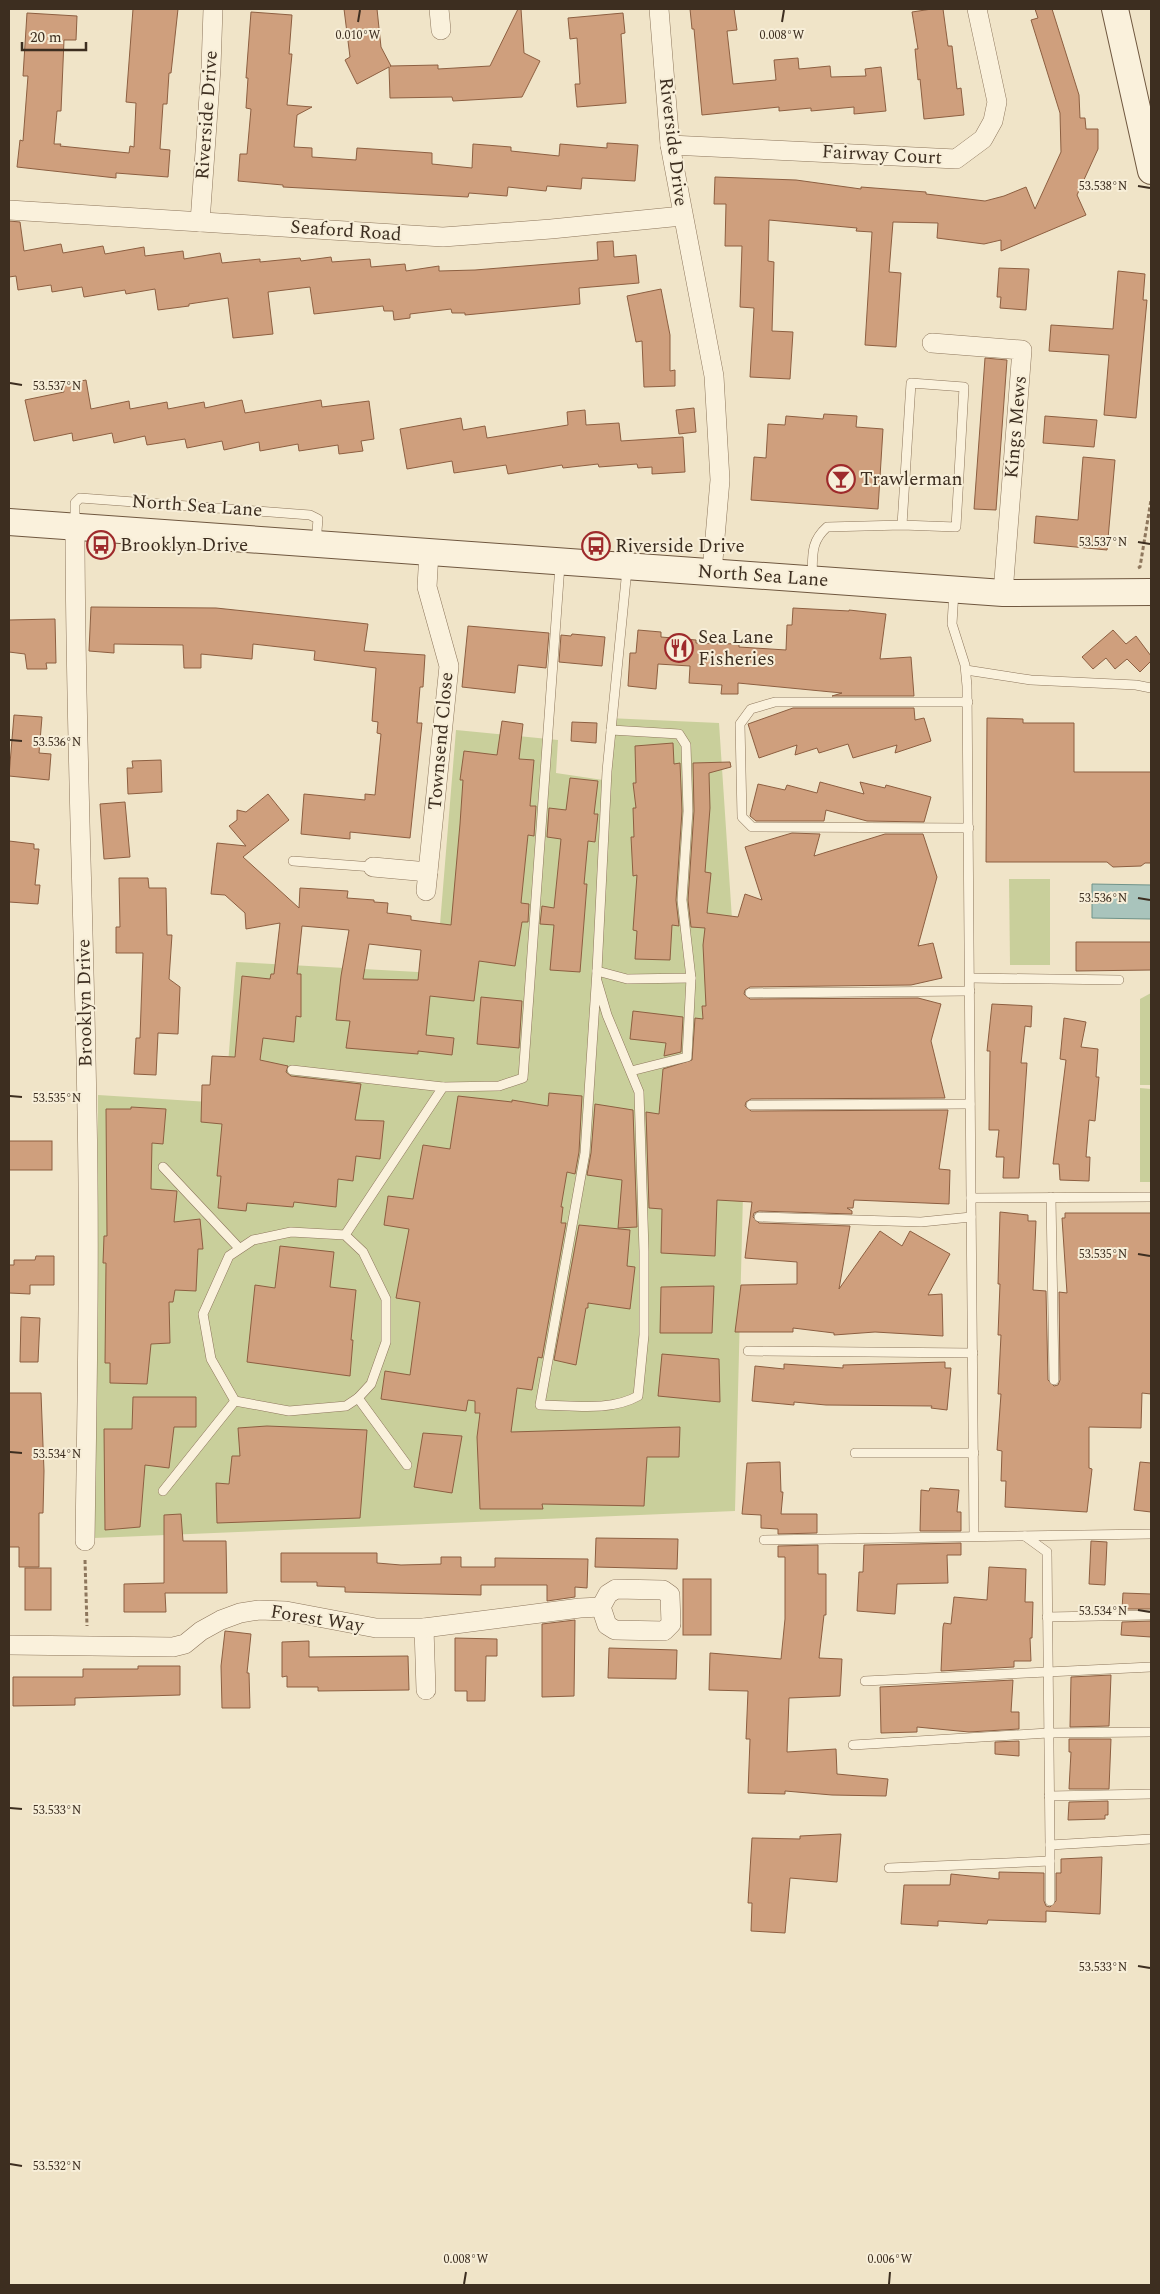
<svg xmlns="http://www.w3.org/2000/svg" width="1160" height="2294" font-family="Spectral,serif">
	<style>
		.green { fill: #c9cf9b }
		.water { fill: #a9c4bc; stroke: #6f938a }
		.building { fill: #cf9f7d; stroke: #8d5f41; fill-rule: evenodd }
		.lines { fill: none; stroke-linecap: round; stroke-linejoin: round }
		.lane-casing { stroke: #8d765c; stroke-width: 10 }
		.street-casing { stroke: #8d765c; stroke-width: 20 }
		.secondary-casing { stroke: #6f573f; stroke-width: 28 }
		.path { stroke: #8d765c; stroke-width: 3; stroke-dasharray: 4 2.5; stroke-linecap: butt }
		.lane { stroke: #faf1dc; stroke-width: 9 }
		.street { stroke: #faf1dc; stroke-width: 19 }
		.secondary { stroke: #faf1dc; stroke-width: 26 }
		.ticks { fill: none; stroke: #3d2e20; stroke-width: 2 }
		.labels { text-anchor: middle; dominant-baseline: central; stroke-width: 4; stroke-linejoin: round; paint-order: stroke }
		.street-label { font-size: 19px; fill: #3d2e20; stroke: #f7eed8 }
		.poi-label { font-size: 19px; fill: #3d2e20; stroke: #f7eed8; text-anchor: start }
		.ticks-label { font-size: 12px; text-anchor: middle; fill: #3d2e20; stroke: #f7eed8; stroke-width: 4; stroke-linejoin: round; paint-order: stroke }
	</style>
	<rect width="100%" height="100%" fill="#f0e4c8"/>
	<g class="green">
		<path d="M608,718L719,723L745,1115L735,1511L94,1538L98,1095L225,1103L236,962L436,973L456,730L558,740L556,773L603,780Z"/>
		<path d="M1009,879H1050V965H1010Z"/>
		<path d="M1151,993V1085H1140V999Z"/>
		<path d="M1140,1088L1151,1089V1182H1140Z"/>
	</g>
	<path class="water" d="M1092,884L1151,885V919L1092,918Z"/>
	<g class="building">
		<path d="M133,9H178L171,73H169L167,104H163L160,149L170,150L168,177L116,173V178L17,167L20,140L23,141L28,76H23L27,13L77,16L76,40H64L61,111H57L54,144H61L60,146L129,153L130,146L134,147L136,103L126,102Z"/>
		<path d="M344,9H377L381,47L391,66H390L438,65V69L490,66L518,9H521L524,53L540,61L522,97L453,101L452,97L390,98L389,67L357,84L345,60L350,57Z"/>
		<path d="M690,9H734L737,30L727,31L733,84L776,80L774,60L798,58L799,69L830,66L831,77L866,76L865,69L881,67L886,111L854,114V107L811,111V108L779,111V107L702,115L694,29H692Z"/>
		<path d="M932,9H943L948,46H952L957,89L961,88L964,115L924,119L920,79L918,80L915,49H918L912,12Z"/>
		<path d="M1035,9H1052L1079,95L1080,118H1085L1086,129H1098V149L1077,195L1086,215L1001,251V240L984,244L937,238L938,223L893,222L889,272L901,273L896,347L865,345L872,232L856,231L857,228L769,220L768,261L774,262L772,331L793,332L790,379L750,377L754,308L740,307L742,246H725L726,204H714L715,177L796,180L861,189V187L926,192V194L985,201L1004,196L1026,187L1035,209L1061,152L1060,113L1031,20L1038,18Z"/>
		<path d="M251,12L292,15L289,54H292L287,105L312,107L297,115L294,147L312,148V157L356,160L357,148L432,153V164L472,168L473,144L511,147V151L559,156L560,144L607,148V143L638,145L635,181L582,178L581,189L547,186L546,191L508,187L507,196L469,193L468,197L283,187V185L238,181L240,154H247L251,109L246,108L248,78H246Z"/>
		<path d="M623,13L625,33L621,34L626,103L577,107L575,84H580L577,38L570,39L568,18Z"/>
		<path d="M9,221L20,222L24,251L61,244L63,253L103,246L105,254L144,247L145,256L183,251L184,259L220,253L222,263L260,259V262L300,258L301,261L331,257L332,262L370,259L371,267L405,264L406,271L439,266V271L475,270L598,260L597,242L613,241L614,257L636,255L639,283L579,288L580,304L465,315V313H452L451,309L410,314V318L394,320L393,311H384L383,306L314,314L310,287L268,292L273,334L233,338L228,298L189,304V306L158,310L155,289L126,294L125,290L84,297L82,287L52,292L51,285L18,290L16,276L9,277Z"/>
		<path d="M999,268L1029,269L1026,310L1000,308L1001,297H997Z"/>
		<path d="M1118,271L1145,274L1143,300H1147L1136,418L1104,415L1109,355L1049,351L1051,325L1113,329Z"/>
		<path d="M661,289L670,335V371L675,370V386L644,387L642,341L636,342L627,296Z"/>
		<path d="M985,358L1007,360L996,510L974,509Z"/>
		<path d="M86,380L91,409L129,401L130,409L167,402L168,409L204,402L205,408L242,400L245,413L321,400L322,407L369,401L374,439L361,441L363,451L339,454L338,445L299,451L298,444L260,451L259,442L224,450L222,441L187,448L185,439L147,445L145,436L114,443L112,433L73,441L72,433L34,441L25,400L64,392L62,385Z"/>
		<path d="M694,408L696,432L679,434L676,410Z"/>
		<path d="M585,410L586,425L619,423L621,441L683,437L685,472L652,474V467L638,468L637,464L599,467L598,464L563,468L562,465L508,474L506,465L454,473L452,461L407,469L400,429L461,418L463,430L485,426L487,438L568,425L567,412Z"/>
		<path d="M824,414L857,416L856,427L883,429L878,509L751,500L754,457L766,458L768,424L785,425L786,416L823,419Z"/>
		<path d="M1045,416L1097,420L1094,447L1043,443Z"/>
		<path d="M1083,457L1115,460L1107,550L1034,543L1036,516L1078,520Z"/>
		<path d="M91,607L216,608L368,624L364,651L425,655L423,687H420L417,723H422L410,838L350,832V839L301,834L304,794L365,800V794L375,795L381,734L377,733L378,722L372,721L376,668L314,660L315,651L253,644L252,659L201,654V668H184L183,645L114,644V653L89,651Z"/>
		<path d="M793,608L849,611V610L886,614L880,659L911,657L914,696H832L842,693L738,683V694H721L722,685L689,683L690,666L658,664L656,689L628,686L630,653H636L638,630L661,632V637L696,640V643L739,644V647L786,650L787,625H792Z"/>
		<path d="M55,619L56,663H46L47,669H27L25,654L9,652V620Z"/>
		<path d="M468,626L549,633L546,668L518,665L515,693L462,687Z"/>
		<path d="M1113,630L1126,644L1136,636L1151,656V661L1140,672L1127,659L1115,669L1106,658L1093,669L1082,657Z"/>
		<path d="M572,634L605,637L602,666L559,662L561,635L571,636Z"/>
		<path d="M793,708H914L915,720L924,718L931,741L895,753L897,745L853,758L848,744L819,753L817,748L795,755L797,745L759,758L748,724Z"/>
		<path d="M14,715L42,717L39,753L51,754L49,780L9,776Z"/>
		<path d="M987,718L1023,719V723H1074V772H1151V863H1145L1141,866L1113,867L1107,862H986Z"/>
		<path d="M502,721L523,724L519,759L534,760L530,806H536L534,836L528,835L521,903L529,904L528,922H522L515,966L479,961L474,1001L430,996L426,1035L454,1038L452,1055L418,1051V1054L346,1048L350,1021L336,1020L341,976L349,930L302,926L297,974H301V1017L296,1016L294,1042L263,1038L260,1060L288,1066L286,1072L291,1076L361,1084L355,1120L384,1121L380,1159L356,1156L353,1181L338,1179L336,1207L294,1202L293,1207L247,1203L246,1211L218,1208L221,1176H217L222,1124L201,1122L202,1085H210L212,1056L235,1057L242,976L270,979L271,974H274L280,923L246,929L245,913L225,895L211,894L217,843L246,846L229,826L237,820V810L246,812L268,794L289,820L243,857L299,908L300,888L348,891L347,898L374,900V902L388,903L387,913L411,916V920L451,925L460,824L463,780H460L464,751L497,755ZM369,944L421,950L418,980L363,979Z"/>
		<path d="M572,722L597,723L596,743L571,741Z"/>
		<path d="M673,743L674,764L680,763L682,811L676,900L679,926L672,925L670,960L635,959L637,931L633,930L637,875L633,876L631,837H634L633,808H636L633,783H636L635,746Z"/>
		<path d="M161,760L162,792L128,794L127,768H133L132,761Z"/>
		<path d="M730,762L731,767L709,773L710,808L705,872L711,873L707,913L738,917L745,894L762,900L745,847L792,833L820,834L814,856L885,834H923L937,877L918,946L933,943L942,978L911,985L750,987L745,990L744,994L750,999L918,998L941,1004L931,1041L945,1098L751,1099L746,1102L745,1106L751,1111L948,1110L939,1169L950,1170L949,1204L854,1200L853,1208H847L852,1211V1214L759,1211L754,1213L753,1217L759,1223L850,1226L839,1289L880,1231L902,1246L910,1231L950,1254L928,1295L942,1294L943,1336L875,1332L834,1335V1333L793,1328V1332H735L741,1285L797,1284V1262L745,1258L752,1202L717,1200L715,1256L661,1253L662,1209L649,1208L646,1112L659,1114L663,1069L692,1060L695,1018L703,1019L702,1006H706L703,945L705,928L691,927L688,900L694,811L693,763Z"/>
		<path d="M570,778L598,781L594,814H598L595,842L588,841L584,884H587L580,972L550,970L554,925L540,924L542,906L554,908L561,839L547,837L549,808L566,810Z"/>
		<path d="M820,782L864,794L860,782L885,788L886,785L931,797L924,822L867,821L826,810L824,821H756L750,816L758,784L785,790L787,785L817,793Z"/>
		<path d="M125,802L130,857L104,859L100,804Z"/>
		<path d="M9,841L34,844V849H39L35,885H40L38,904L9,902Z"/>
		<path d="M119,878H148L149,888H166L167,935H172L169,979L180,987L178,1034L158,1033L156,1075L134,1074L136,1038H140L143,953H116V927H120Z"/>
		<path d="M1076,942H1151V970L1076,971Z"/>
		<path d="M481,997L522,1001L519,1048L477,1044Z"/>
		<path d="M992,1004L1032,1006L1031,1027L1025,1026L1021,1063H1027L1019,1178H1003L1004,1157H996L999,1130H989L990,1051H987Z"/>
		<path d="M633,1011L683,1017L681,1052L664,1056L666,1043L630,1039Z"/>
		<path d="M1064,1018L1086,1022L1081,1047L1098,1049L1096,1077H1099L1095,1121L1089,1120L1086,1157H1090L1089,1181L1060,1180L1059,1164H1053L1066,1060L1060,1059Z"/>
		<path d="M549,1093L582,1096L579,1152L575,1174L567,1172L561,1207H563L561,1223H566L542,1358L538,1357L532,1390L517,1388L511,1432L680,1427L679,1457H647L644,1506L542,1504L543,1509H480L477,1437L480,1413H475V1401L468,1400L466,1411L381,1399L385,1371L410,1375L420,1302L396,1298L409,1229L384,1225L388,1196L413,1199L423,1145L450,1149L458,1096L512,1102V1100L548,1106Z"/>
		<path d="M595,1104L633,1110L637,1227L618,1228L622,1180L587,1175L591,1153Z"/>
		<path d="M131,1107L166,1109L163,1144L152,1143L151,1189L177,1191L174,1222L200,1219L203,1249H198L196,1291L175,1290L173,1302H169L170,1343L151,1344L147,1384L110,1383V1363H105L106,1263H103L104,1236H107L106,1109H131Z"/>
		<rect x="9" y="1141" width="43" height="29"/>
		<path d="M1000,1212L1028,1215V1221H1036L1033,1290L1046,1291L1048,1380L1054,1386L1058,1385L1060,1380L1059,1292L1067,1293L1062,1218H1065V1213H1151V1394L1142,1393L1141,1428L1089,1427V1468L1092,1469L1087,1512L1005,1507L1006,1481H1001L1002,1451L997,1450L1001,1394H998L1001,1335H998L1000,1284H998Z"/>
		<path d="M579,1225L630,1230L627,1266L635,1267L630,1309L588,1303V1308H586L576,1365L554,1360Z"/>
		<path d="M280,1246L334,1252L330,1287L356,1290L351,1340H353L350,1376L247,1362L255,1285L275,1288Z"/>
		<path d="M36,1256H54V1285H30V1294L9,1293V1265H14V1260H35Z"/>
		<path d="M714,1286L712,1333H660L661,1287Z"/>
		<path d="M21,1317L40,1318L38,1362H20Z"/>
		<path d="M662,1354L719,1359L720,1402L658,1396Z"/>
		<path d="M945,1362V1368H951L947,1410L931,1408L932,1406L826,1405L794,1402V1405L752,1401L755,1366L784,1369V1364L843,1368V1365Z"/>
		<path d="M9,1393H41L44,1471L43,1513H39V1567H19V1547H9Z"/>
		<path d="M133,1397H196V1427H174L169,1468L145,1465L140,1527L105,1530L104,1429H132Z"/>
		<path d="M267,1426L367,1430L360,1518L217,1523L216,1483L229,1484L232,1456H240L238,1428Z"/>
		<path d="M423,1433L462,1436L452,1493L414,1487Z"/>
		<path d="M780,1462L781,1492H783L781,1514H817V1533L778,1534V1529L761,1528V1515L742,1514L747,1463Z"/>
		<path d="M1140,1462L1151,1463V1512L1134,1510Z"/>
		<path d="M930,1488L959,1490L957,1512H961V1531H920L921,1490L929,1491Z"/>
		<path d="M181,1514L183,1541H226L227,1593H165L166,1612H124V1584L164,1583V1515Z"/>
		<path d="M596,1538L678,1539L677,1569L595,1567Z"/>
		<path d="M1091,1541L1107,1542L1105,1585L1089,1584Z"/>
		<path d="M961,1543V1555H947L948,1583L897,1584L895,1614L857,1611L859,1572H863L864,1545Z"/>
		<path d="M818,1545V1574H826V1615H824L819,1658L842,1659L840,1696L789,1698L787,1752L836,1749L837,1774L888,1779L886,1796L832,1795L785,1791V1794L748,1793L750,1739H746L748,1691L709,1690L710,1653L781,1659L785,1619V1557H778V1546Z"/>
		<path d="M281,1553H377V1563L401,1565L441,1564V1557H461V1567H495V1558L588,1559L587,1588L575,1587V1597L547,1601V1585H481V1595L345,1592V1587L317,1586V1582H281Z"/>
		<path d="M989,1567L1026,1569L1025,1602H1033L1032,1638H1030L1031,1661H1014V1667L941,1671L943,1627L944,1623L951,1624L954,1597L987,1600Z"/>
		<rect x="25" y="1568" width="26" height="42"/>
		<rect x="683" y="1579" width="28" height="56"/>
		<path d="M1123,1593L1151,1594V1609H1122Z"/>
		<path d="M575,1620L574,1696L542,1697V1624Z"/>
		<path d="M1151,1621V1637L1121,1635L1122,1622Z"/>
		<path d="M225,1631L251,1634L247,1673H249L250,1708H222L221,1666Z"/>
		<path d="M455,1638L497,1639V1656H486L485,1701H467V1691H455Z"/>
		<path d="M309,1641V1657L408,1656L409,1690L318,1691V1687H287V1676L282,1677V1642Z"/>
		<path d="M609,1648L677,1650L676,1679L608,1678Z"/>
		<path d="M138,1666H180V1695L75,1698V1705L13,1706V1677H83V1669H138Z"/>
		<path d="M1111,1675L1109,1726L1070,1727L1071,1677Z"/>
		<path d="M1013,1680L1011,1712H1019V1729L969,1732L917,1727V1732L881,1733L880,1687Z"/>
		<path d="M1069,1739H1111L1109,1789H1069L1071,1752H1069Z"/>
		<path d="M1019,1741V1756L995,1754V1742Z"/>
		<path d="M1108,1801V1815H1105V1819L1068,1820L1069,1802Z"/>
		<path d="M841,1834L837,1882L790,1878L785,1933L751,1931L752,1903H748L752,1838L800,1839V1836Z"/>
		<path d="M1102,1857L1100,1914L1046,1911V1922L988,1920L987,1924L938,1921V1926L901,1924L904,1885H950L951,1874L999,1879V1872L1044,1873V1901L1046,1906L1050,1907L1056,1901V1873H1061V1859Z"/>
	</g>
	<g class="lines">
		<defs>
			<g id="lane">
				<path d="M75,524V503L80,498L310,515L318,519L316,543"/>
				<path d="M812,577C813,556 810,542 827,527L902,525L956,527L964,387L911,383L902,525"/>
				<path d="M954,591L952,624L965,665L967,686L971,1198L1151,1197"/>
				<path d="M966,670L1031,680L1136,685L1151,688"/>
				<path d="M968,702H775L751,709L740,724L742,817L752,827L969,828"/>
				<path d="M293,861L373,867"/>
				<path d="M597,971L627,979L691,978L682,900L688,811L686,745L679,734L611,730"/>
				<path d="M970,978L1119,980"/>
				<path d="M597,981L607,1015L639,1092L644,1251V1335L638,1396C610,1412 571,1405 540,1405L585,1153L597,971L607,771L627,569"/>
				<path d="M750,993L970,991"/>
				<path d="M292,1070L443,1087"/>
				<path d="M631,1071L687,1057L691,978"/>
				<path d="M751,1105L970,1104"/>
				<path d="M163,1167L239,1248"/>
				<path d="M1051,1197L1054,1380"/>
				<path d="M971,1198L974,1535"/>
				<path d="M759,1217L921,1222L971,1217"/>
				<path d="M345,1235L291,1232L253,1240L229,1256L203,1314L211,1359L235,1401L289,1411L346,1406L358,1398L371,1384L386,1342V1299L363,1252L345,1235L443,1087L499,1086L523,1078L560,565"/>
				<path d="M748,1351L973,1353"/>
				<path d="M358,1398L407,1465"/>
				<path d="M855,1453H974"/>
				<path d="M163,1491L235,1401"/>
				<path d="M1025,1536L1047,1552L1050,1845"/>
				<path d="M764,1540L1151,1534"/>
				<path d="M1047,1617L1151,1615"/>
				<path d="M865,1681L1151,1667"/>
				<path d="M853,1745L1048,1733L1151,1732"/>
				<path d="M1049,1796L1151,1794"/>
				<path d="M889,1868L1050,1861"/>
				<path d="M1050,1901V1845L1151,1839"/>
			</g>
			<g id="street">
				<path d="M439,9L441,30"/>
				<path d="M659,9L670,145L714,376L720,480L712,572"/>
				<path d="M670,145L956,159L983,139L993,121L997,102L977,9"/>
				<path d="M9,210L443,237L551,229L682,216"/>
				<path d="M200,222L211,68L213,9"/>
				<path d="M932,343L1022,350L1003,593"/>
				<path d="M75,525C75,721 84,916 87,1112C90,1255 87,1398 85,1541"/>
				<path d="M373,867L428,872"/>
				<path d="M426,891L449,666L427,587L429,552"/>
				<path d="M616,1589L663,1590L670,1595L671,1624L664,1631L615,1630L607,1625L601,1607L608,1594Z"/>
				<path d="M424,1628L426,1690"/>
				<path d="M9,1645L173,1647L185,1644L201,1631L221,1620L240,1613L259,1610L286,1611L376,1628H424L580,1608L601,1607"/>
			</g>
			<g id="secondary">
				<path d="M1115,9L1151,171"/>
				<path d="M9,522L1003,593L1151,592"/>
			</g>
		</defs>
		<use href="#lane" class="lane-casing"/>
		<use href="#street" class="street-casing"/>
		<use href="#secondary" class="secondary-casing"/>
		<g class="path">
			<path d="M1138,568L1140,567L1151,500"/>
			<path d="M85,1560L87,1626"/>
		</g>
		<use href="#lane" class="lane"/>
		<use href="#street" class="street"/>
		<use href="#secondary" class="secondary"/>
	</g>
	<path class="ticks" d="M358,22L360,10M782,22L784,10M1138,186L1150,188M10,383L22,385M1138,542L1150,544M10,740L22,741M1138,898L1150,900M10,1096L22,1097M1138,1254L1150,1256M10,1452L22,1453M1138,1610L1150,1612M10,1808L22,1809M1138,1966L1150,1968M10,2164L22,2166M464,2284L466,2272M889,2284L890,2272"/>
	<defs>
		<symbol id="bar-ring" viewBox="-11 -11 22 22"><circle r="9.5" fill="#f7eed8" stroke="#9e2a2b" stroke-width="1.5"/><path d="M-6-5H6L.8 .8V4.5H3.5V6h-7V4.5H-.8V.8Z" fill="#9e2a2b"/></symbol>
		<symbol id="bus-ring" viewBox="-11 -11 22 22"><circle r="9.5" fill="#f7eed8" stroke="#9e2a2b" stroke-width="1.5"/><path d="M-5-6H5V4H4V6H2V4H-2V6H-4V4H-5ZM-3.5-4V0h7V-4ZM-3.5 1.2v1.5H-2V1.2ZM2 1.2v1.5H3.5V1.2Z" fill="#9e2a2b"/></symbol>
		<symbol id="restaurant-ring" viewBox="-11 -11 22 22"><circle r="9.5" fill="#f7eed8" stroke="#9e2a2b" stroke-width="1.5"/><path d="M-5-6h1v4h1v-4h1v4h1v-4h1v5L-1.5 .5V6h-2V.5L-5-1ZM5-6V6H3V1.5H1.5Q1.5-4 5-6Z" fill="#9e2a2b"/></symbol>
	</defs>
	<g fill-rule="evenodd">
		<use href="#bar-ring" x="825" y="463" width="32" height="32"/>
		<use href="#bus-ring" x="85" y="529" width="32" height="32"/>
		<use href="#bus-ring" x="580" y="530" width="32" height="32"/>
		<use href="#restaurant-ring" x="663" y="632" width="32" height="32"/>
	</g>
	<g class="labels">
		<g class="street-label">
			<text transform="translate(207 115) rotate(-86)">Riverside Drive</text>
			<text transform="translate(673 142) rotate(83)">Riverside Drive</text>
			<text transform="translate(882 155) rotate(3)">Fairway Court</text>
			<text transform="translate(346 231) rotate(4)">Seaford Road</text>
			<text transform="translate(1016 427) rotate(-85)">Kings Mews</text>
			<text transform="translate(197 506) rotate(4)">North Sea Lane</text>
			<text transform="translate(763 576) rotate(4)">North Sea Lane</text>
			<text transform="translate(441 741) rotate(-85)">Townsend Close</text>
			<text transform="translate(85 1003) rotate(-91)">Brooklyn Drive</text>
			<text transform="translate(317 1619) rotate(9)">Forest Way</text>
		</g>
		<g class="poi-label">
			<text x="860" y="479">Trawlerman</text>
			<text x="120" y="545">Brooklyn Drive</text>
			<text x="615" y="546">Riverside Drive</text>
			<text x="698" y="637">Sea Lane<tspan x="698" dy="22">Fisheries</tspan></text>
		</g>
	</g>
	<g class="ticks-label">
		<text x="358" y="39">0.010°W</text>
		<text x="782" y="39">0.008°W</text>
		<text x="1103" y="190">53.538°N</text>
		<text x="57" y="390">53.537°N</text>
		<text x="1103" y="546">53.537°N</text>
		<text x="57" y="746">53.536°N</text>
		<text x="1103" y="902">53.536°N</text>
		<text x="57" y="1102">53.535°N</text>
		<text x="1103" y="1258">53.535°N</text>
		<text x="57" y="1458">53.534°N</text>
		<text x="1103" y="1615">53.534°N</text>
		<text x="57" y="1814">53.533°N</text>
		<text x="1103" y="1971">53.533°N</text>
		<text x="57" y="2170">53.532°N</text>
		<text x="466" y="2263">0.008°W</text>
		<text x="890" y="2263">0.006°W</text>
	</g>
	<rect width="1160" height="2294" fill="none" stroke="#3d2e20" stroke-width="20"/>
	<path d="M22 42v8h64v-8" fill="none" stroke="#3d2e20" stroke-width="2.5"/>
	<text x="30" y="42" font-size="15" fill="#3d2e20" stroke="#f7eed8" stroke-width="4" paint-order="stroke">20 m</text>
</svg>
